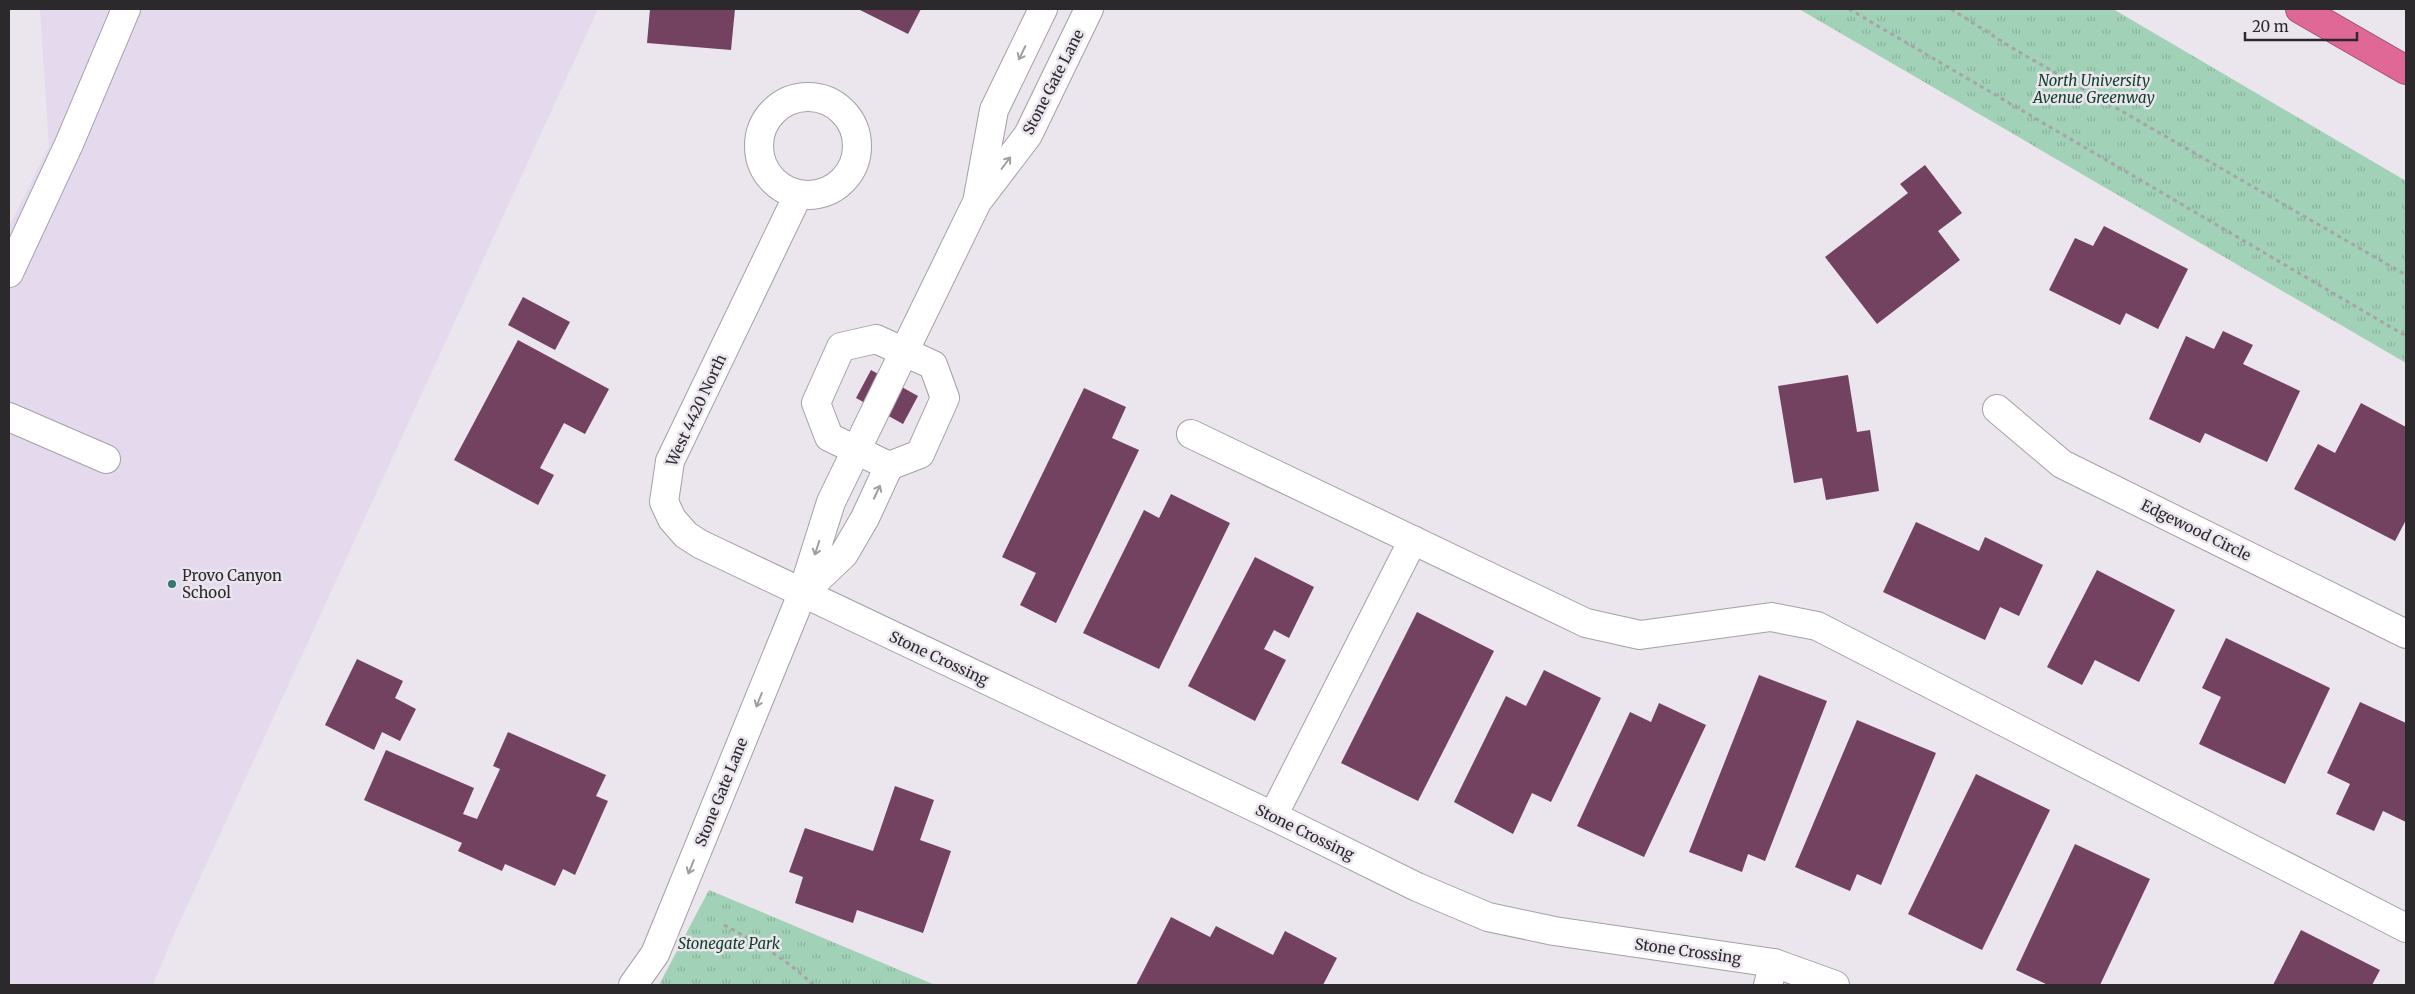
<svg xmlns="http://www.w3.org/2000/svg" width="2415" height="994" font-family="Merriweather,serif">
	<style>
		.education { fill: #e4d9ed }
		.park { fill: url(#park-tufts) }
		.building { fill: #734260 }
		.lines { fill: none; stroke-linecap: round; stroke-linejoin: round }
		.minor-casing { stroke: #a59fa8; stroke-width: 30 }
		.highway-casing { stroke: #a15272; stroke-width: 30 }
		.path { stroke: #a8a3aa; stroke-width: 3; stroke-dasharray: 4 4; stroke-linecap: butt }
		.minor { stroke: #fff; stroke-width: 28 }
		.highway { stroke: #e06897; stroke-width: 28 }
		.oneway { stroke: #a09fa0 }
		.poi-dot { fill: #317871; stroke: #ebe5ee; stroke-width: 2 }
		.labels { text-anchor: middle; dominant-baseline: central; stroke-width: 5; stroke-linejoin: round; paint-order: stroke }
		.park-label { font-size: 15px; font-style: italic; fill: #0f412a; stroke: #ebe5ee }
		.street-label { font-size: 15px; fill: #2c292d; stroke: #ebe5ee }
		.poi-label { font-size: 15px; fill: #2c292d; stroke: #ebe5ee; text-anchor: start }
	</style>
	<defs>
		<pattern id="park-tufts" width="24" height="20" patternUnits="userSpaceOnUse" patternTransform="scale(1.25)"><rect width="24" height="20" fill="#a1d1b6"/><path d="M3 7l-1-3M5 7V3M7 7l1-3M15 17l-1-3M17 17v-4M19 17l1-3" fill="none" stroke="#8bb39d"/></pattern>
	</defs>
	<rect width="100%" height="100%" fill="#ebe5ee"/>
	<path class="education" d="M40,9H598L171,941L153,985H9V227L49,146Z"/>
	<g class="park">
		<path d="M1799,9H2113L2406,181V363Z"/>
		<path d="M709,890L935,985H659Z"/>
	</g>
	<g class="building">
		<path d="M650,9H735L731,50L647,43Z"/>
		<path d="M858,9H921L908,34Z"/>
		<path d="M1925,165L1962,213L1938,231L1960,260L1877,324L1825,257L1908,193L1900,184Z"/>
		<path d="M2104,226L2188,269L2158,329L2126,313L2120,325L2049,290L2075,238L2093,246Z"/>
		<path d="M523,297L570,322L555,350L508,325Z"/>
		<path d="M2223,331L2253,345L2243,364L2300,391L2267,462L2205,433L2200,443L2149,419L2186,336L2214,349Z"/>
		<path d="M518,340L609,389L585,434L564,423L540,468L554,475L538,505L454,460Z"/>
		<path d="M871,370L918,396L903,424L856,398Z"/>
		<path d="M1848,375L1857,432L1870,430L1879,491L1826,500L1822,478L1794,483L1778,386Z"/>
		<path d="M1084,388L1126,407L1112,438L1139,450L1056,623L1020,605L1036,573L1002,557Z"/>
		<path d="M2361,403L2406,427V520L2395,541L2294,489L2318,444L2335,453Z"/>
		<path d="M1171,494L1230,523L1159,669L1083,633L1144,510L1159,518Z"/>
		<path d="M1916,522L1979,551L1985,537L2043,565L2019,616L2000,607L1985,640L1883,592Z"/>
		<path d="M1255,557L1314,587L1289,638L1274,630L1264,649L1286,660L1255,721L1188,686Z"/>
		<path d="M2097,570L2175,610L2139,682L2095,660L2082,685L2047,667Z"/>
		<path d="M1417,612L1494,651L1418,801L1341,763Z"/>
		<path d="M2226,638L2330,688L2285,784L2199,744L2221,697L2202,688Z"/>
		<path d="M357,659L403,681L395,698L416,709L400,741L382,732L374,750L325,725Z"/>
		<path d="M1544,670L1601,698L1551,802L1532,793L1513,834L1454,802L1506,696L1526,706Z"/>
		<path d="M1759,675L1827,701L1765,861L1748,854L1742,872L1689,852Z"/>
		<path d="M2360,702L2406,723V822L2383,811L2374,831L2336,814L2350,784L2327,773Z"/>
		<path d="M1659,703L1706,725L1644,857L1577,826L1630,712L1651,722Z"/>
		<path d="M1857,720L1936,753L1881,885L1857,874L1850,891L1795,867Z"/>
		<path d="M508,732L606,775L596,796L608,801L575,875L563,869L555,886L505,864L502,871L458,851L462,843L364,800L386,750L474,788L463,814L477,819L500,769L493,766Z"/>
		<path d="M1976,774L2050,810L1982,950L1908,914Z"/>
		<path d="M895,786L934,800L920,840L951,851L923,933L857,910L853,923L795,903L803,877L789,872L805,828L873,851Z"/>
		<path d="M2075,844L2150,879L2100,985H2048L2016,970Z"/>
		<path d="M1171,917L1210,937L1216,926L1273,955L1285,931L1337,958L1323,985H1136Z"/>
		<path d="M2301,930L2380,970L2372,985H2273Z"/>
	</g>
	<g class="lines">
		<defs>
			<g id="minor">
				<circle cx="808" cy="146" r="49"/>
				<path d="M798,195L670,461L664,502L672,519L686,535L700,544L1273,816L1417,887L1488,917L1554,931L1774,963L1835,985"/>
				<path d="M978,197L994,110L1043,9"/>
				<path d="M9,273L69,144L126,9"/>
				<path d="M876,339L933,365L945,398L920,454L889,466L829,437L816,403L841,347Z"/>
				<path d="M1997,409L2062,464L2406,634"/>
				<path d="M9,417L106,459"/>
				<path d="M1191,434L1586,623L1640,635L1771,617L1817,626L2406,928"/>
				<path d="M803,593L844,554L865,518L889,466"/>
				<path d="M1273,816L1413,540"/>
				<path d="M633,985L655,954L802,594L831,502L977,202L1028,135L1089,9"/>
				<path d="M1768,985L1774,963"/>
			</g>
			<path id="highway" d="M2300,9L2406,70"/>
		</defs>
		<use href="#minor" class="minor-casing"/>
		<use href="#highway" class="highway-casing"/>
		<g class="path">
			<path d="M1849,9L2406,336"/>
			<path d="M1951,9L2014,49L2406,275"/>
			<path d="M724,925C756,942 787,959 813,985"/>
		</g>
		<use href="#minor" class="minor"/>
		<use href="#highway" class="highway"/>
	</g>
	<defs><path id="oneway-shaft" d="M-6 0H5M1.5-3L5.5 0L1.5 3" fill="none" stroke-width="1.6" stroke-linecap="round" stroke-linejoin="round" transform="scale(1.25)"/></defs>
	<g class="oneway">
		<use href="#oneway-shaft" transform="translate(1022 53) rotate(116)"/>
		<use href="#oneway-shaft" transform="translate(1006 163) rotate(-53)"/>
		<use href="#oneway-shaft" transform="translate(877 492) rotate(-65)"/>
		<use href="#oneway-shaft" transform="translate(817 548) rotate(108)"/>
		<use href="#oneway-shaft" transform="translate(759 700) rotate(112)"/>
		<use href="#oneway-shaft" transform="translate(691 867) rotate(112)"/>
	</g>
	<circle class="poi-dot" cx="172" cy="584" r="5"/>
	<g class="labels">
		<g class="park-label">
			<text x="2094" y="80">North University<tspan x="2094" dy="17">Avenue Greenway</tspan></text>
			<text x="729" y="943">Stonegate Park</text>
		</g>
		<g class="street-label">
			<text transform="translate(1053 82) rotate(-63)">Stone Gate Lane</text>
			<text transform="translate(696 410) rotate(-65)">West 4420 North</text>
			<text transform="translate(2196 530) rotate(26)">Edgewood Circle</text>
			<text transform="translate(939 658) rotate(25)">Stone Crossing</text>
			<text transform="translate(721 792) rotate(-68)">Stone Gate Lane</text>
			<text transform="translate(1305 832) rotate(26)">Stone Crossing</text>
			<text transform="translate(1688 951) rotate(8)">Stone Crossing</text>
		</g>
		<g class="poi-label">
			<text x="182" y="575">Provo Canyon<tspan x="182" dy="17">School</tspan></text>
		</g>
	</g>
	<rect width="2415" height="994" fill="none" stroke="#2c292d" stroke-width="20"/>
	<path d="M2245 32v8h112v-8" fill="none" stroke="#2c292d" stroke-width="2.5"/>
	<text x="2252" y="32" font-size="15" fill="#2c292d" stroke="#ebe5ee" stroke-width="4" paint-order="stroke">20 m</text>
</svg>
